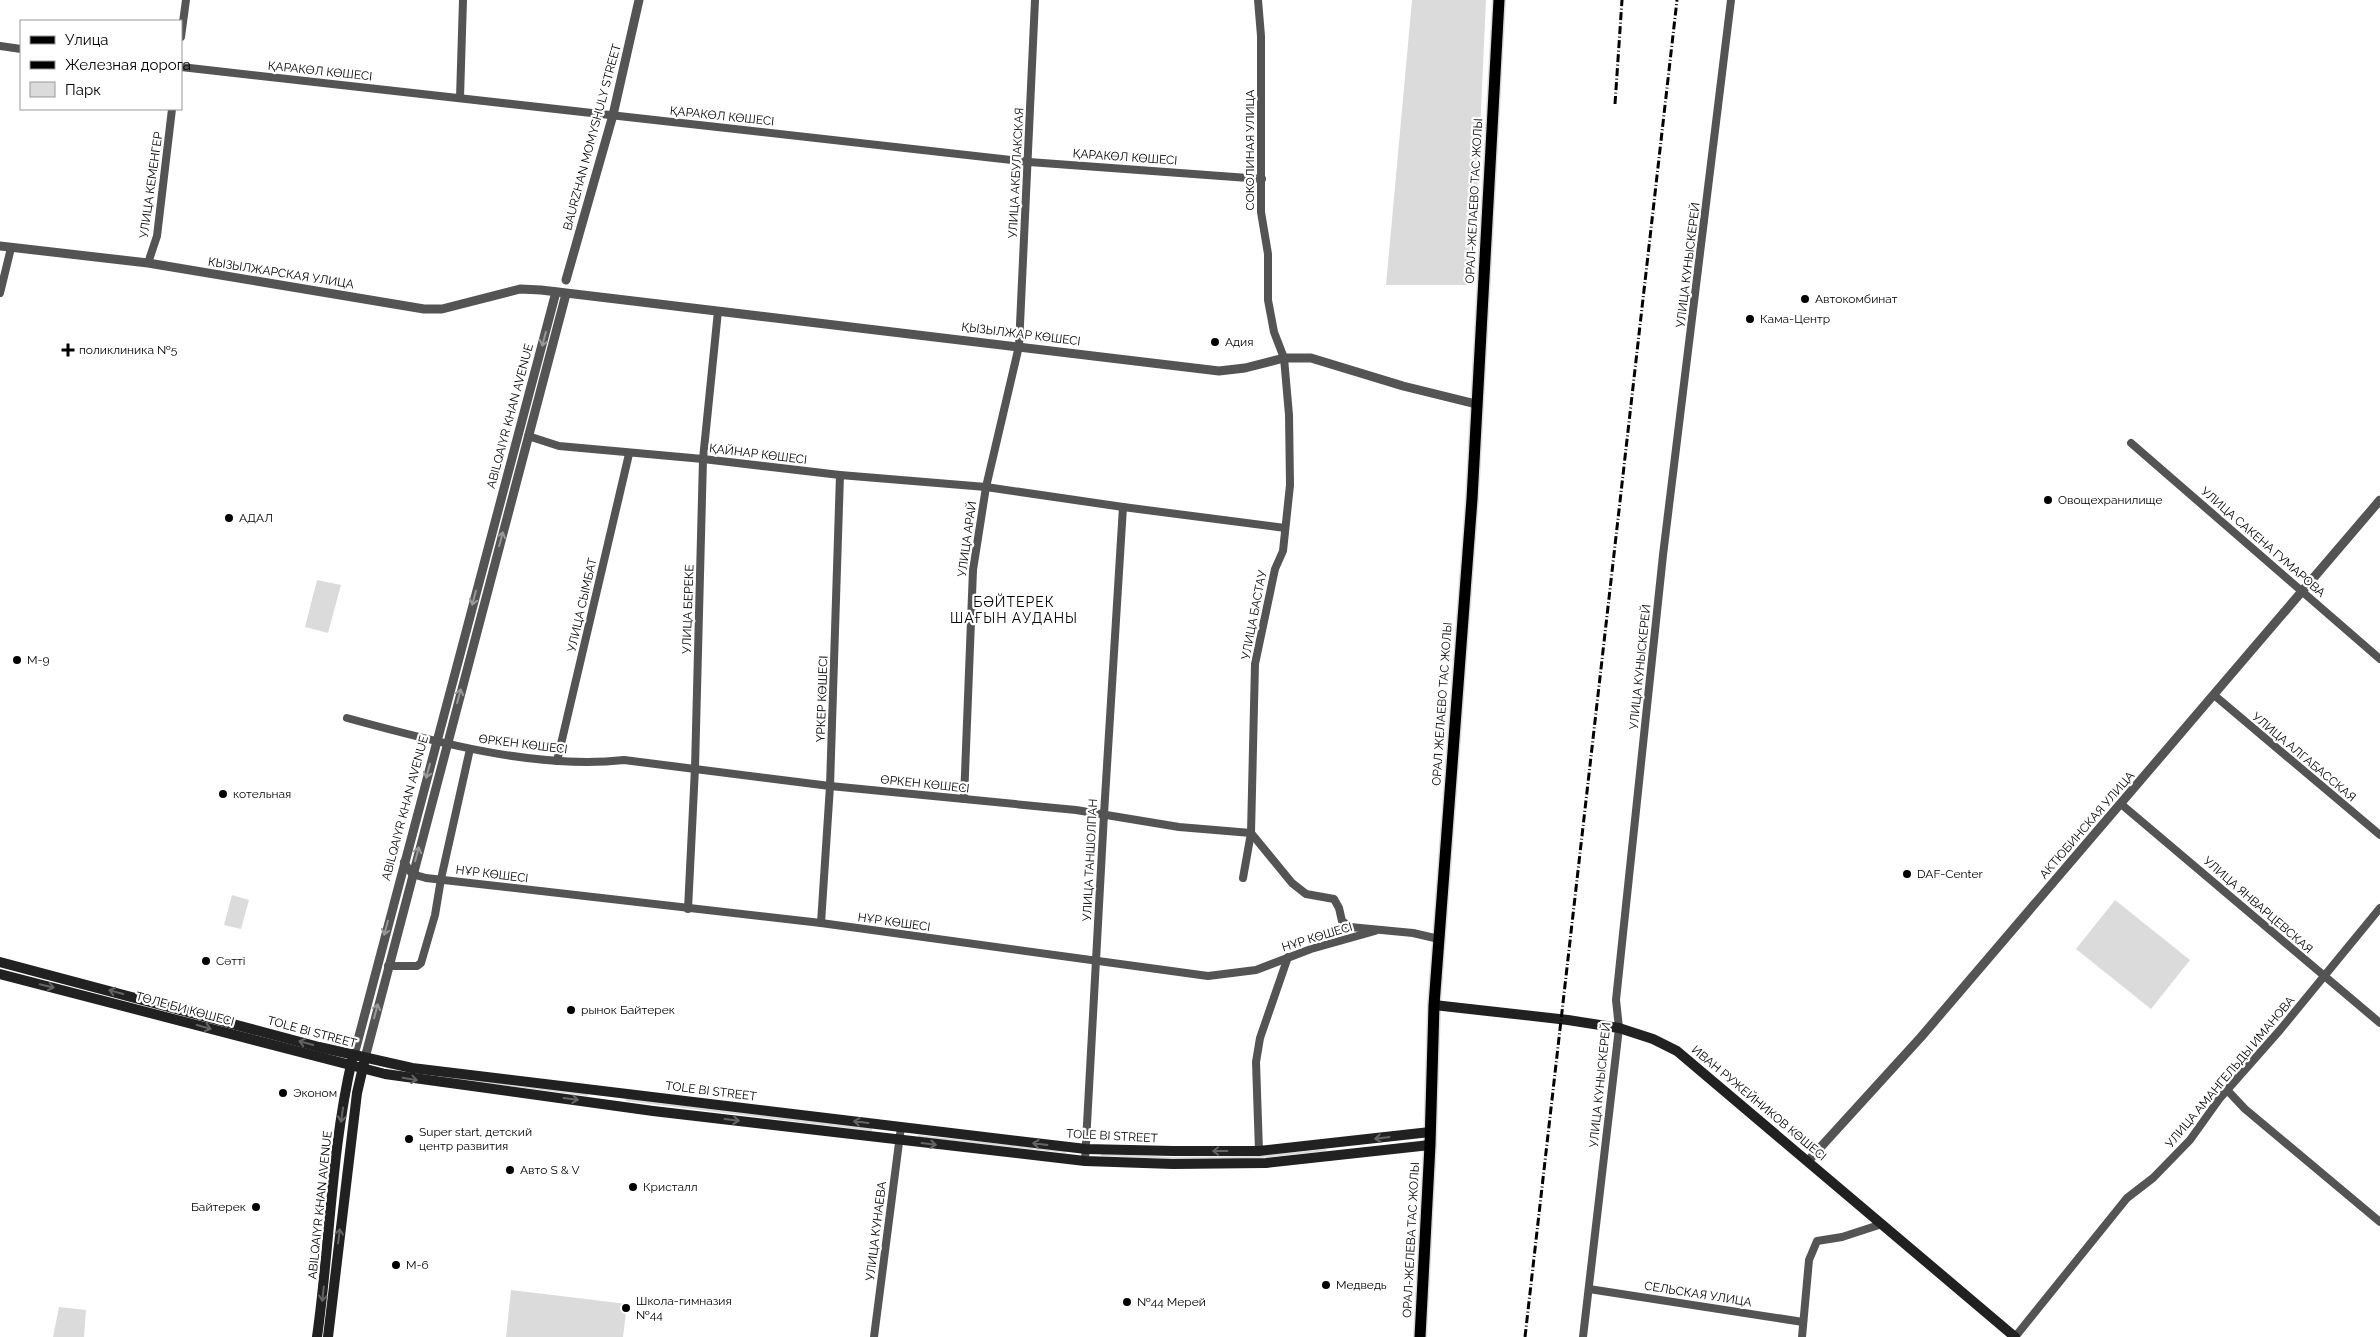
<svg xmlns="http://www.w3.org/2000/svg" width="2380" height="1337" font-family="Raleway,sans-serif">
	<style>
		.green { fill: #dbdbdb }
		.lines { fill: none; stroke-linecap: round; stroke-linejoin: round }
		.primary-casing { stroke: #dbdbdb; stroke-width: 14 }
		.minor { stroke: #545454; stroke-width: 8 }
		.tertiary { stroke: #545454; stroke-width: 9 }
		.secondary { stroke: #212121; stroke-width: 10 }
		.primary { stroke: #000; stroke-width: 11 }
		.rail { stroke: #000; stroke-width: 3; stroke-dasharray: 8 2.5 1 2.5; stroke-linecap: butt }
		.oneway { stroke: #989898 }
		.oneway2 { stroke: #646464 }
		.poi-dot { fill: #000; stroke: #fff; stroke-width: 2 }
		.labels { text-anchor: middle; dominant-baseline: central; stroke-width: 4.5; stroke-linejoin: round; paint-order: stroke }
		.street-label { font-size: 12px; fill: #000; stroke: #fff }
		.poi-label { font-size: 12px; fill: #000; stroke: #fff; text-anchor: start }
		.neighbourhood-label { font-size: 14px; letter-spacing: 1px; fill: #000; stroke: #fff }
	</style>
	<rect width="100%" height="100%" fill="#fff"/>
	<g class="green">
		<path d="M1412,0H1486L1473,285H1386Z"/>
		<path d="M317,580L341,585L328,633L305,627Z"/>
		<path d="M232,895L249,900L241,929L224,925Z"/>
		<path d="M2115,900L2190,960L2151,1009L2076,949Z"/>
		<path d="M446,1076L588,1093V1096L446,1078Z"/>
		<path d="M626,1098L872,1128V1131L626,1101Z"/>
		<path d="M918,1135L1066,1151V1153L918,1137Z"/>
		<path d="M1326,1149V1151L1260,1158L1173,1159L1101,1156V1154L1173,1157L1259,1156Z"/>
		<path d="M511,1290L627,1304L623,1337H506Z"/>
		<path d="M59,1307L86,1310L84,1337H53Z"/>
	</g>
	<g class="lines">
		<defs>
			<path id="primary" d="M1420,1337L1430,1145L1434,1005L1472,499L1499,0"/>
		</defs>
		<use href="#primary" class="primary-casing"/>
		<g class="minor">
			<path d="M181,37L186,0"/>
			<path d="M0,46L21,49"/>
			<path d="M181,67L1029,162L1262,179"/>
			<path d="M460,98L463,0"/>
			<path d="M148,263L157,236L172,109"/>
			<path d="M0,293L11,248"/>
			<path d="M528,436L559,446L703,459L840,475L986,487L1123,507L1285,528"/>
			<path d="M2131,443L2380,659"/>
			<path d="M2214,695L2380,835"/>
			<path d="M347,718C431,741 537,770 624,760L830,786L1076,810L1179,827L1251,833L1292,883L1306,894L1334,899L1339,908L1342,921L1350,927L1413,933L1439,939"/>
			<path d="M557,761L629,454"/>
			<path d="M964,799L973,570L986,487L1019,346L1035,0"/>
			<path d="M2121,804L2380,1023"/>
			<path d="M404,862L412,874L426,878L821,923L1208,976L1256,970L1311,949L1375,931"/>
			<path d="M1243,878L1251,833L1255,664L1275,569L1283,551L1290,485L1289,415L1284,358L1274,332L1268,300V254L1261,212V36L1258,0"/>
			<path d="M688,909L695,768L703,459L718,311"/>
			<path d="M821,923L830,786L840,475"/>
			<path d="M388,966H417L421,963L435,915L441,879L470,749"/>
			<path d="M2228,1091L2245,1109L2380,1222"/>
			<path d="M1259,1151L1256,1062L1260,1038L1288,957"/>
			<path d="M1085,1161L1104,814L1123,507"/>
			<path d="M1589,1289L1803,1322"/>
			<path d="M874,1337L901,1127"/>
			<path d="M1583,1337L1619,1028L1616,1000L1663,555L1731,0"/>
			<path d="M1802,1337L1809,1260L1817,1241L1842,1237L1882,1224"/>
			<path d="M2015,1337L2127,1198L2153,1178L2190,1140L2220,1098L2280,1030L2380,908"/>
		</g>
		<g class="tertiary">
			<path d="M0,246L148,263L424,309H442L520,289L541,290L1219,371L1245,368L1284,358H1311L1403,386L1476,404"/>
			<path d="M566,280L613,115L639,0"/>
			<path d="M354,1055L556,292"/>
			<path d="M365,1058L566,294"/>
			<path d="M1808,1161L1921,1037L2380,500"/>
		</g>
		<g class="secondary">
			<path d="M0,962L319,1047L412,1068L901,1127L1086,1149L1173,1151H1259L1430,1132"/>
			<path d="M0,974L385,1074L653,1111L1085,1161L1173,1164L1266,1163L1430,1145"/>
			<path d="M1434,1005L1568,1020L1619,1028L1653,1039L1677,1051L2015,1337"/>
			<path d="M317,1337C330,1245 331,1151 352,1060"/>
			<path d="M328,1337L357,1093L364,1063"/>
		</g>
		<use href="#primary" class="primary"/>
		<g class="rail">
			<path d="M1615,104L1622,0"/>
			<path d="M1525,1337L1677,0"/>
		</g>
	</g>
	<defs><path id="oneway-shaft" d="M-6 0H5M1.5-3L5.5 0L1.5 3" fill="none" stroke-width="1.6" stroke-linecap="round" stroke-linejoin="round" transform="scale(1.25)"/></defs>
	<g class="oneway">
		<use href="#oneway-shaft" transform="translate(544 339) rotate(105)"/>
		<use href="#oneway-shaft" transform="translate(501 539) rotate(-75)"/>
		<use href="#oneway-shaft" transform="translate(474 598) rotate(105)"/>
		<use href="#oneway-shaft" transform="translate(459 696) rotate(-75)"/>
		<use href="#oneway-shaft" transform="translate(428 771) rotate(105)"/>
		<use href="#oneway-shaft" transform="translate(417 854) rotate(-75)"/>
		<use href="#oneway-shaft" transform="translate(386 928) rotate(105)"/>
		<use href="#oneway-shaft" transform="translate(376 1011) rotate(-75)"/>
	</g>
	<g class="oneway2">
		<use href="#oneway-shaft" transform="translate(47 986) rotate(14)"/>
		<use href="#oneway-shaft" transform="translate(116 992) rotate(-165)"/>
		<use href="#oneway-shaft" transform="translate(204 1027) rotate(15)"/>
		<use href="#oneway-shaft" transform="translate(306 1043) rotate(-165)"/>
		<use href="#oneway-shaft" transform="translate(410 1079) rotate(9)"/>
		<use href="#oneway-shaft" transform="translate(571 1099) rotate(7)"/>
		<use href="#oneway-shaft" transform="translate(342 1115) rotate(98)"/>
		<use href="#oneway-shaft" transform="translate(732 1120) rotate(7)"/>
		<use href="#oneway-shaft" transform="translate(861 1122) rotate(-173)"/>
		<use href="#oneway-shaft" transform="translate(1382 1138) rotate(173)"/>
		<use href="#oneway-shaft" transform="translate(929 1144) rotate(7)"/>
		<use href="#oneway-shaft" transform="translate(1040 1144) rotate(-173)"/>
		<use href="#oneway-shaft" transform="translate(1220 1151) rotate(-180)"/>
		<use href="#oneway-shaft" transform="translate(339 1236) rotate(-83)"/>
		<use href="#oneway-shaft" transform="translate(323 1294) rotate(96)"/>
	</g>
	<g class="poi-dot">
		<circle cx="1805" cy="299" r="5"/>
		<circle cx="1750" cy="319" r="5"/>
		<circle cx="1215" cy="342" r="5"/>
		<path d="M65.5 342.5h5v5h5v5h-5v5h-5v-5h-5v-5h5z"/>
		<circle cx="2048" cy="500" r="5"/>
		<circle cx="229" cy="518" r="5"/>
		<circle cx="17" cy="660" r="5"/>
		<circle cx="223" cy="794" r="5"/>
		<circle cx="1907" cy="874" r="5"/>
		<circle cx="206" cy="961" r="5"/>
		<circle cx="571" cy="1010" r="5"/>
		<circle cx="283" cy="1093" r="5"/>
		<circle cx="409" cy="1139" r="5"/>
		<circle cx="510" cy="1170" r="5"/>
		<circle cx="633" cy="1187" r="5"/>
		<circle cx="256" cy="1207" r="5"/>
		<circle cx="396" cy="1265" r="5"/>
		<circle cx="1326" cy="1285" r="5"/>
		<circle cx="1127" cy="1302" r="5"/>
		<circle cx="626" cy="1308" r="5"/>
	</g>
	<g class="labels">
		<g class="street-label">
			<text transform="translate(320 71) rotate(6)">ҚАРАКӨЛ КӨШЕСІ</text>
			<text transform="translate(722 116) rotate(6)">ҚАРАКӨЛ КӨШЕСІ</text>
			<text transform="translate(592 137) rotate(-75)">BAURZHAN MOMYSHULY STREET</text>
			<text transform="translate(1250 150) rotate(-90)">СОКОЛИНАЯ УЛИЦА</text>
			<text transform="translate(1125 157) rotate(4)">ҚАРАКӨЛ КӨШЕСІ</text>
			<text transform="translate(1016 173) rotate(-87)">УЛИЦА АКБУЛАКСКАЯ</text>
			<text transform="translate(151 185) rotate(-82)">УЛИЦА КЕМЕНГЕР</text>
			<text transform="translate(1474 201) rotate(-87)">ОРАЛ-ЖЕЛАЕВО ТАС ЖОЛЫ</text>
			<text transform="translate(1688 265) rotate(-83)">УЛИЦА КУНЫСКЕРЕЙ</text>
			<text transform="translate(281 273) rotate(9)">КЫЗЫЛЖАРСКАЯ УЛИЦА</text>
			<text transform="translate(1021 334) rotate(7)">ҚЫЗЫЛЖАР КӨШЕСІ</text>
			<text transform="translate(510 416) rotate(-75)">ABILQAIYR KHAN AVENUE</text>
			<text transform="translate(758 454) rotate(7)">ҚАЙНАР КӨШЕСІ</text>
			<text transform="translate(967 539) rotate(-82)">УЛИЦА АРАЙ</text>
			<text transform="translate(2263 542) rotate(41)">УЛИЦА САКЕНА ГУМАРОВА</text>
			<text transform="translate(582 605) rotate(-77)">УЛИЦА СЫМБАТ</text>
			<text transform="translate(688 609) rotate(-88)">УЛИЦА БЕРЕКЕ</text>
			<text transform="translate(1254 615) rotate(-79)">УЛИЦА БАСТАУ</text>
			<text transform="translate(1640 667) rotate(-84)">УЛИЦА КУНЫСКЕРЕЙ</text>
			<text transform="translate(822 699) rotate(-88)">ҮРКЕР КӨШЕСІ</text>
			<text transform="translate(1442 704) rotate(-86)">ОРАЛ ЖЕЛАЕВО ТАС ЖОЛЫ</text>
			<text transform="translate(523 744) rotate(7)">ӨРКЕН КӨШЕСІ</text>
			<text transform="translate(2304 757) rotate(40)">УЛИЦА АЛГАБАССКАЯ</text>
			<text transform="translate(925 784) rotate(6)">ӨРКЕН КӨШЕСІ</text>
			<text transform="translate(405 808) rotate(-75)">ABILQAIYR KHAN AVENUE</text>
			<text transform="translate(2087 825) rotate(-49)">АКТЮБИНСКАЯ УЛИЦА</text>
			<text transform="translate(1090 860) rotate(-87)">УЛИЦА ТАНШОЛПАН</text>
			<text transform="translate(492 874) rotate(7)">НҰР КӨШЕСІ</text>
			<text transform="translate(2258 905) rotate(41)">УЛИЦА ЯНВАРЦЕВСКАЯ</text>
			<text transform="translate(894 922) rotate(8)">НҰР КӨШЕСІ</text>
			<text transform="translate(1317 937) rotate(-17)">НҰР КӨШЕСІ</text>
			<text transform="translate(185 1009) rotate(15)">ТӨЛЕ БИ КӨШЕСІ</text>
			<text transform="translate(312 1032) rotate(15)">TOLE BI STREET</text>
			<text transform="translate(2230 1072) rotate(-50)">УЛИЦА АМАНГЕЛЬДЫ ИМАНОВА</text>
			<text transform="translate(1600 1085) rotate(-84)">УЛИЦА КУНЫСКЕРЕЙ</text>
			<text transform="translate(711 1091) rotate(7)">TOLE BI STREET</text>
			<text transform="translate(1759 1103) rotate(40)">ИВАН РУЖЕЙНИКОВ КӨШЕСІ</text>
			<text transform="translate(1112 1136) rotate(3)">TOLE BI STREET</text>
			<text transform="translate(320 1205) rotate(-84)">ABILQAIYR KHAN AVENUE</text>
			<text transform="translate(876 1231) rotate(-83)">УЛИЦА КУНАЕВА</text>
			<text transform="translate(1411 1240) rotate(-87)">ОРАЛ-ЖЕЛЕВА ТАС ЖОЛЫ</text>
			<text transform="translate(1698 1294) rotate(9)">СЕЛЬСКАЯ УЛИЦА</text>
		</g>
		<g class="poi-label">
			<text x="1815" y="299">Автокомбинат</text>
			<text x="1760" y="319">Кама-Центр</text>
			<text x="1225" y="342">Адия</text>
			<text x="79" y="350">поликлиника №5</text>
			<text x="2058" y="500">Овощехранилище</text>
			<text x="239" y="518">АДАЛ</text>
			<text x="27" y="660">M-9</text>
			<text x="233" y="794">котельная</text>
			<text x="1917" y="874">DAF-Center</text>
			<text x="216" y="961">Cәтті</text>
			<text x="581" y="1010">рынок Байтерек</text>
			<text x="293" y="1093">Эконом</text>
			<text x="419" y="1132">Super start, детский<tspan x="419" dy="14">центр развития</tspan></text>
			<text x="520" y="1170">Авто S &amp; V</text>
			<text x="643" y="1187">Кристалл</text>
			<text x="246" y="1207" text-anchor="end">Байтерек</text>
			<text x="406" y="1265">M-6</text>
			<text x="1336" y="1285">Медведь</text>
			<text x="636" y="1301">Школа-гимназия<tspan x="636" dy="14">№44</tspan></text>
			<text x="1137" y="1302">№44 Мерей</text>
		</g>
		<g class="neighbourhood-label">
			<text x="1014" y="602">БӘЙТЕРЕК<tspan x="1014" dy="16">ШАҒЫН АУДАНЫ</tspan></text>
		</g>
	</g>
	<rect x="20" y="20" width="162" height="90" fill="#ffffff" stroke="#999999"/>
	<rect x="30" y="36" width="25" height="8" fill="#000000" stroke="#999999"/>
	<text x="65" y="45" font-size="15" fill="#000000">Улица</text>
	<rect x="30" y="61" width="25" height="8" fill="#000000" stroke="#999999"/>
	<text x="65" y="70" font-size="15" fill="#000000">Железная дорога</text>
	<rect x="30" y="82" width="25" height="15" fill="#dbdbdb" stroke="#999999"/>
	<text x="65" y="95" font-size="15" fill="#000000">Парк</text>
</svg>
